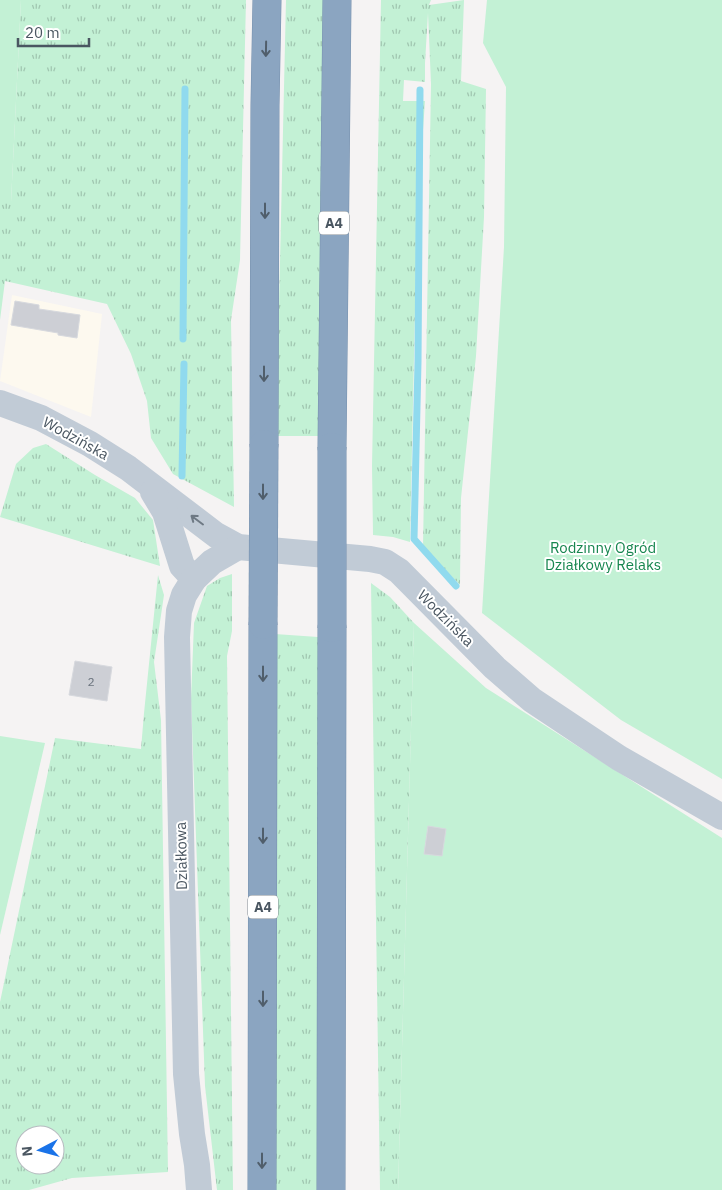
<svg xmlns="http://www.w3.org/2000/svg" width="722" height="1190" font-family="'IBM Plex Sans',sans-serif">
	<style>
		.commercial { fill: #fdf9ef }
		.grass { fill: url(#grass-tufts); fill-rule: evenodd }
		.garden { fill: #c3f1d5 }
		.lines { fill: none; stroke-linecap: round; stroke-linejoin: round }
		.stream { stroke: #90daee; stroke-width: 7 }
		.building { fill: #cdcfd5; stroke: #d7d9de }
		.highway-casing { stroke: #7690ad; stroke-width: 29 }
		.secondary { stroke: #c1cbd6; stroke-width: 26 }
		.highway { stroke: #8ba5c1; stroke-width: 28 }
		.highway-bridge-casing { stroke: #7690ad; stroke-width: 29; stroke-linecap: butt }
		.highway-bridge { stroke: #8ba5c1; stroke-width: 28 }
		.oneway { stroke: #505e6b }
		.oneway2 { stroke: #6e7984 }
		.labels { text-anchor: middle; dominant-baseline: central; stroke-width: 4; stroke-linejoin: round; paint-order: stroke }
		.number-label { font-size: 12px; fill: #6b747e }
		.shield { fill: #fff; stroke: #808990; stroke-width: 1 }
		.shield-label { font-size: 14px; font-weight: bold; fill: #4a5661 }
		.street-label { font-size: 15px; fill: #4a5661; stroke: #fff }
		.park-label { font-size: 15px; fill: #17864f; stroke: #fff }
	</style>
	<defs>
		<pattern id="grass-tufts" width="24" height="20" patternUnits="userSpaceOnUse" patternTransform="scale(1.25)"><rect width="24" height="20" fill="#c3f1d5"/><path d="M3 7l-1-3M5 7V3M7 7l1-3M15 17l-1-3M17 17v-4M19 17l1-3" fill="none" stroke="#a0c6b0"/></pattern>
	</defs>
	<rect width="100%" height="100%" fill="#f5f3f3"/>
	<path class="commercial" d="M12,295L102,314L91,417L0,381Z"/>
	<g class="grass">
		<path d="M21,0H246L240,260L231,320L234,507L173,474L151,438L147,401L131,354L107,304L5,281L0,320V202H11Z"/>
		<path d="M286,0H326L318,436H276Z"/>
		<path d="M381,0H431L429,5L464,0L461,81L486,89L484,217L476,356L461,498L460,585L423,547L431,84L428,13L425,63V82L404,80L403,101H425L417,216L410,542L393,537L373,535L372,466Z"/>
		<path d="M46,444L95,475L135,498L153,520L160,566L0,517L16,464L33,448Z"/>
		<path d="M232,574V631L227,656L233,1190H217L205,1086L191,699L194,623L207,586L220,578Z"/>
		<path d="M158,575L164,595L154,662L161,720L168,1172L72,1178L29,1190H0V1002L55,738L141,749L144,713ZM25,1135H55V1165H25Z"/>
		<path d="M371,583L390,597L414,623L398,1190H380Z"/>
		<path d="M275,634L318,637L319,1190H274Z"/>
	</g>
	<g class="garden">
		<path d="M0,0H21L11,202H0Z"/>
		<path d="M487,0H722V779L621,720L482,613L504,247L506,87L483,43Z"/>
		<path d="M414,623L486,688L722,838V1190H398Z"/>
		<path d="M0,736L45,743L0,935Z"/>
	</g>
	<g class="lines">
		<g class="stream">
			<path d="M420,90L418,362L414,539L456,586"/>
			<path d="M183,339L185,89"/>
			<path d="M182,476L184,364"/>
		</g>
	</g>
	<g class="building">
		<path d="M15,301L39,305V309L80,315L77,338L58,335V333L11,325Z"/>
		<path d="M75,661L112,667L107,701L69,695Z"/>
		<path d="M428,826L446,829L442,856L424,854Z"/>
	</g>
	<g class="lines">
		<defs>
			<g id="highway">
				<path d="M264,444L265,105L267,0"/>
				<path d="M332,447L337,0"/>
				<path d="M262,1190L263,625"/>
				<path d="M331,1190L332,628"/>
			</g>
		</defs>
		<use href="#highway" class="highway-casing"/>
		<g class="secondary">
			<path d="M0,403L41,418L90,444L128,468L216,535L238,547L370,559L385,562L399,571L495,668L532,700L619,758L722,817"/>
			<path d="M153,492L165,512L182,566L194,579"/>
			<path d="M199,1190L197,1165L192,1134L186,1074L177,637L179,611L184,595L194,579L212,562L238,547"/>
		</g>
		<use href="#highway" class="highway"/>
		<defs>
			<g id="highway-bridge">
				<path d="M332,447V628"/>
				<path d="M263,625L264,444"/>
			</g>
		</defs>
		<use href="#highway-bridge" class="highway-bridge-casing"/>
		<use href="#highway-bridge" class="highway-bridge"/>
	</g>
	<defs><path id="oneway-shaft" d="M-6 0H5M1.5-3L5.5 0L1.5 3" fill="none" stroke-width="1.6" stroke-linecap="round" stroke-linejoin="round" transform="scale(1.25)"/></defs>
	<g class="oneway">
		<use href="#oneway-shaft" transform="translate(266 49) rotate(91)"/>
		<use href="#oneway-shaft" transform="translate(265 211) rotate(90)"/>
		<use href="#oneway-shaft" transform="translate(264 374) rotate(90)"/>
		<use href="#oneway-shaft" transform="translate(263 492) rotate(90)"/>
		<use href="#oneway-shaft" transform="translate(263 674) rotate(90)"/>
		<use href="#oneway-shaft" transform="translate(263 836) rotate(90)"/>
		<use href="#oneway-shaft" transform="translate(263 999) rotate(90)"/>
		<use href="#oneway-shaft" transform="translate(262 1161) rotate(90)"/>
	</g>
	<use class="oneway2" href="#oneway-shaft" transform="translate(197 520) rotate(-143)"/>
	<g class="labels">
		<g class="number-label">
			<text x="91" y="681">2</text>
		</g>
		<g class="shield">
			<rect x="319" y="211.5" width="30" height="23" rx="4"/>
			<rect x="248" y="895.5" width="30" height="23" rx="4"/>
		</g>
		<g class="shield-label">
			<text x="334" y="223">A4</text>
			<text x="263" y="907">A4</text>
		</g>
		<g class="street-label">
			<text transform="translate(76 438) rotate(29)">Wodzińska</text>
			<text transform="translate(446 618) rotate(45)">Wodzińska</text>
			<text transform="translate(181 856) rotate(-91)">Działkowa</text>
		</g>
		<g class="park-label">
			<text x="603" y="547">Rodzinny Ogród<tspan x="603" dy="17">Działkowy Relaks</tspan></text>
		</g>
	</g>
	<g transform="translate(40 1150) rotate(264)"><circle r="24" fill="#ffffff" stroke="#b7bbc0"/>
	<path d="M0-4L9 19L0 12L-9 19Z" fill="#1a73e8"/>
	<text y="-8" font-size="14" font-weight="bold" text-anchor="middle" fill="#4a5661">N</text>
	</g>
	<path d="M18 38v8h71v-8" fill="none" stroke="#4a5661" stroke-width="2.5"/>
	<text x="25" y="38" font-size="15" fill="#4a5661" stroke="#ffffff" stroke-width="4" paint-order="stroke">20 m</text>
</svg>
